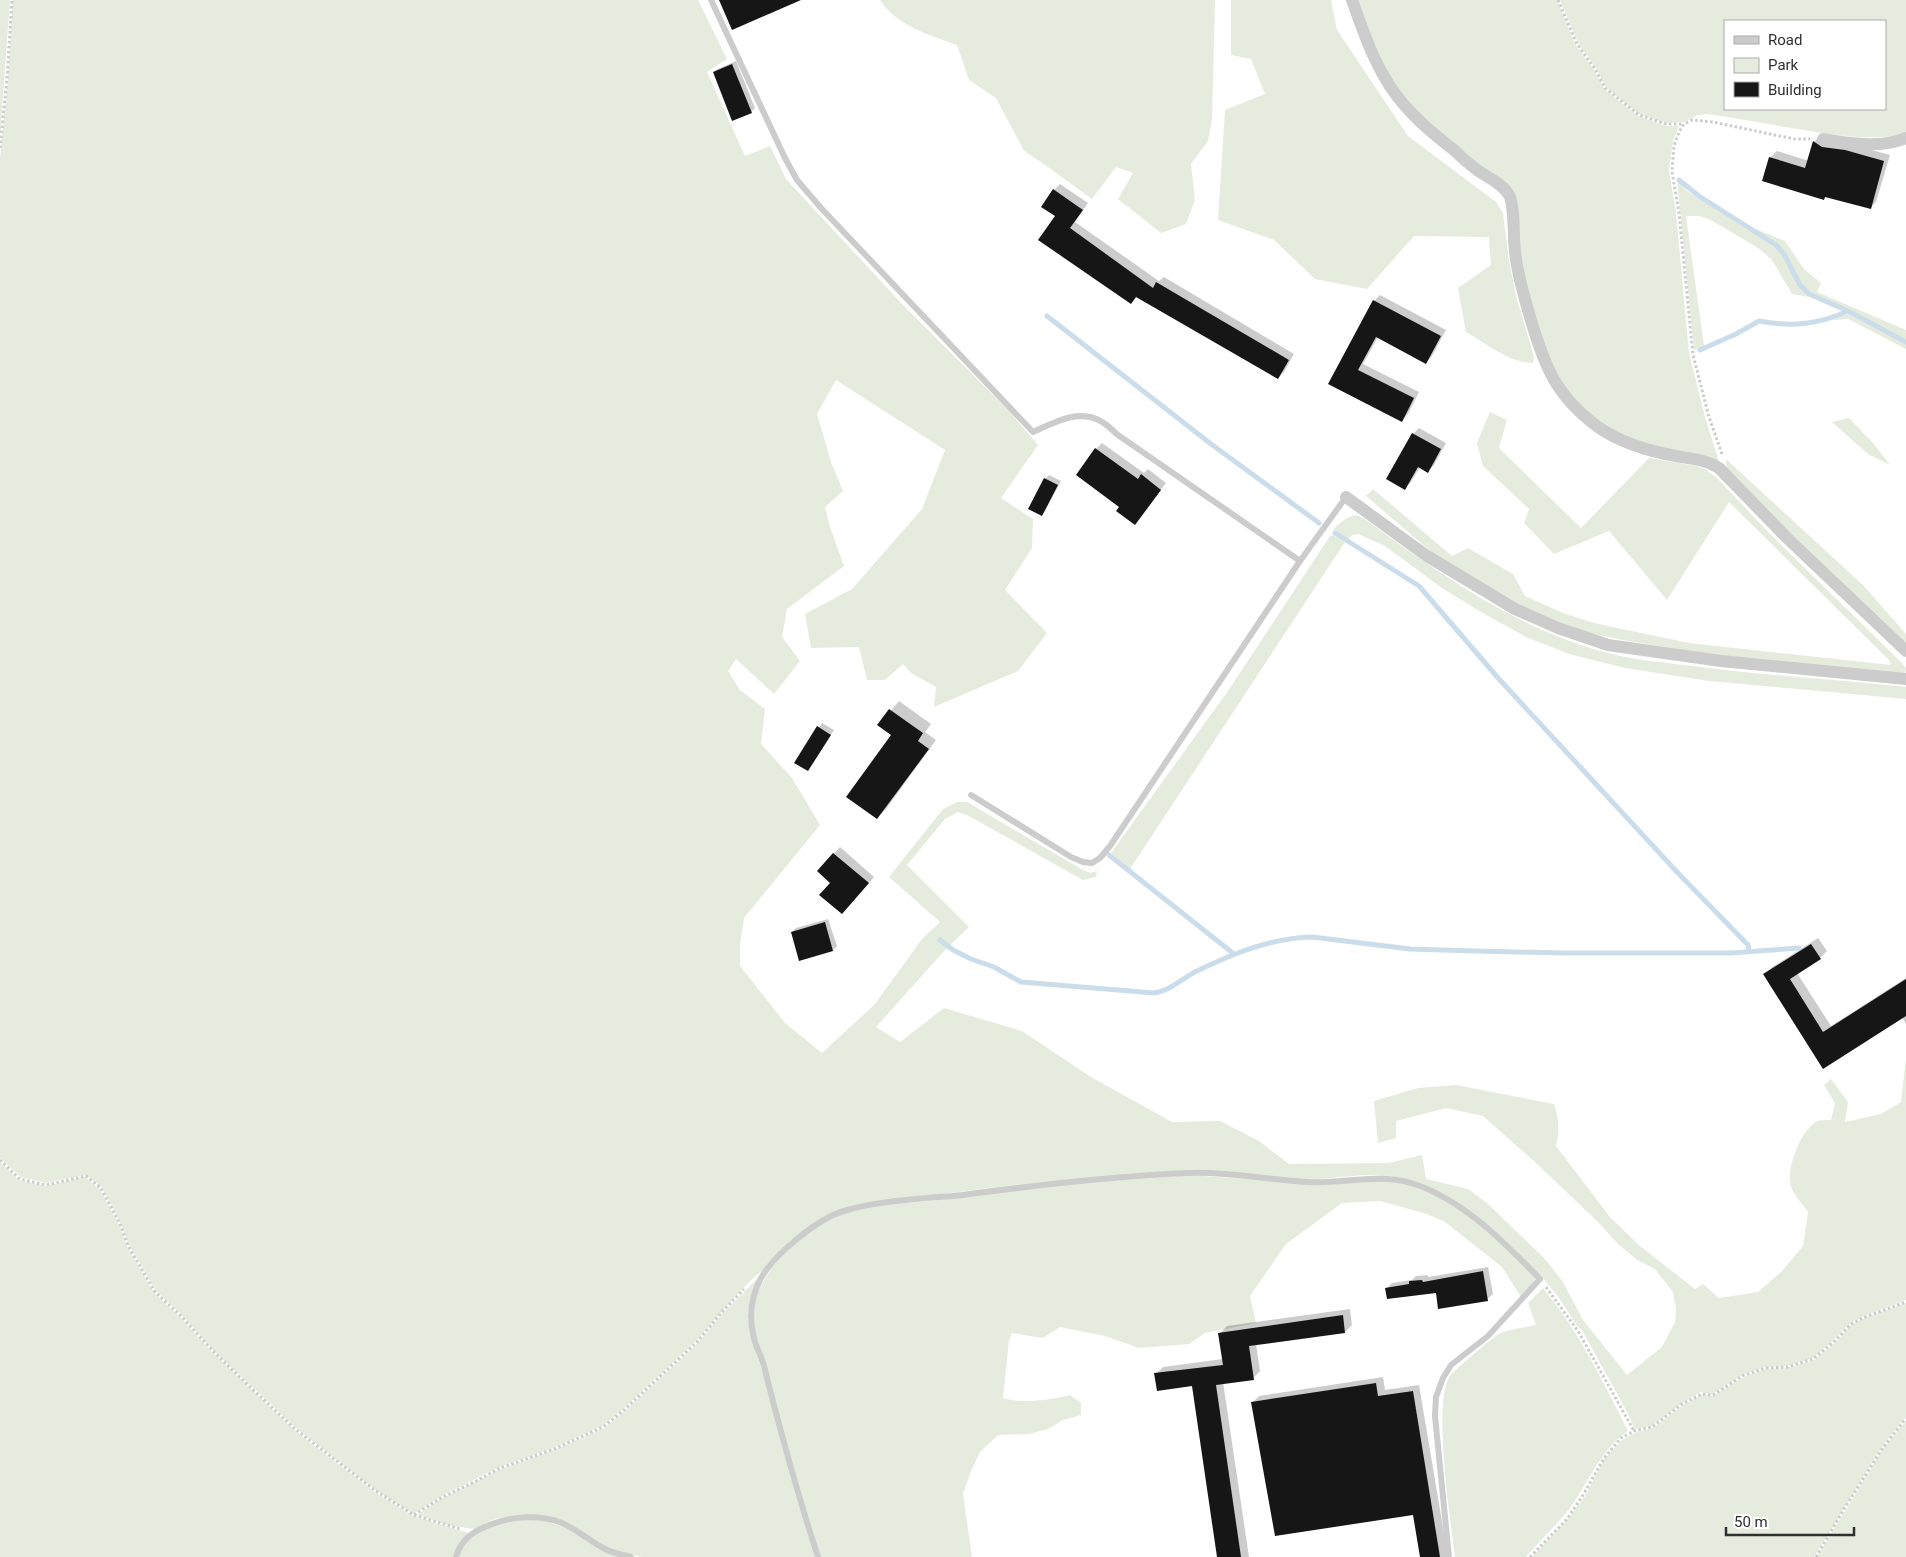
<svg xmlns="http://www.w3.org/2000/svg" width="1906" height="1557" font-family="Roboto,sans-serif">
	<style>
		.green { fill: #e5ecde; fill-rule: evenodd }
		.shadow { fill: #0003 }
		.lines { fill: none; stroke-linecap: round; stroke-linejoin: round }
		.stream { stroke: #cbddeb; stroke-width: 5 }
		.building { fill: #161616 }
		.path { stroke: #ccc; stroke-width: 3; stroke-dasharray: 2.5 2.5; stroke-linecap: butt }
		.service { stroke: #ccc; stroke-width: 6 }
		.minor { stroke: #ccc; stroke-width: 12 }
	</style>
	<rect width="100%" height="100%" fill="#fff"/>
	<g class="green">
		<path d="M0,0H10L0,138Z"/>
		<path d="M13,0H698L727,59L707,72L745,156L770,146L786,179L904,306L1007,409L1038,445L1001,498L1033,519L1032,548L1005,590L1047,633L1018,671L934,707L936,687L911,673L903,664L885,680H867L859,647L811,648L805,614L852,589L922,509L945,450L836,380L817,414L831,462L843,491L825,507L830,527L844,566L787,609L782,637L800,661L774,694L736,659L728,671L740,690L765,709L761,744L792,778L820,825L744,918L740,945V966L785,1023L822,1053L875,1004L922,939L940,922L889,877L943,809L957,802H967L1083,870L1090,873L1097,871L1096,877L1083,880L967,815L958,812L945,819L907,865L969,927L945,950L876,1027L900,1042L944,1008L1022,1031L1091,1077L1172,1122L1220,1121L1259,1141L1289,1164L1389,1163L1422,1155L1426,1179L1468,1189L1487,1203L1546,1260L1563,1282L1583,1320L1627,1375L1662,1347L1675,1322L1676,1308L1673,1292L1655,1269L1637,1260L1618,1244L1598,1222L1536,1163L1483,1116L1446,1108L1396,1121V1138L1378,1143L1374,1101L1418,1088L1456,1085L1554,1104C1559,1119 1560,1131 1556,1146L1610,1217L1640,1246L1695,1289L1703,1284L1719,1298L1758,1292L1783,1270L1803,1246L1808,1212C1803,1205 1796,1197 1792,1189C1784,1173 1800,1131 1816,1122C1819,1120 1827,1120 1831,1120L1835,1103L1824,1085L1831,1079L1848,1102L1845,1122L1881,1114L1901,1102L1906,1058V1300L1864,1316L1850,1323L1833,1341L1813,1358L1787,1366L1765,1367L1744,1374L1712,1394L1701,1392L1682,1403L1652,1426L1635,1429L1626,1410L1583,1332L1575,1323L1559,1298L1542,1277L1475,1215L1449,1197L1420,1183L1392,1176L1363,1175L1309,1180L1190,1170L1022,1184L869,1203L819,1220L749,1282L720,1313L697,1340L623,1409L602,1426L553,1448L497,1468L438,1498L414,1514L377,1491L296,1428L214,1351L181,1314L156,1291L129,1245L122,1226L102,1187L86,1175L46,1183L21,1177L0,1158V158L8,78Z"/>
		<path d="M880,0H1215L1212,120L1208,141L1191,164L1195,200L1186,224L1161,233L1118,199L1133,173L1116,167L1092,199L1041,162L1024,151L996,98L969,80L957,45C929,35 897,26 880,0Z"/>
		<path d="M1231,0H1331L1337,30L1408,136L1496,202L1503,213L1509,261L1516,296L1534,357L1533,363C1509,363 1486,343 1466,332L1458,288L1491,265L1489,237L1414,236L1367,289L1315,279L1274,240L1218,220L1225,110L1265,94L1251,59L1231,55Z"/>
		<path d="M1354,0H1557L1575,44L1594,70L1604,89L1638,116L1666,126H1679L1673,141L1669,171L1676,212L1689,353L1705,417L1720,465L1642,445L1600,426L1553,375L1523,281L1514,205L1405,108Z"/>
		<path d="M1560,0H1906V134C1868,142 1829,134 1791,128C1763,123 1735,118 1707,114L1698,115L1684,122L1666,123L1639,114L1620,99L1606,87L1596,68L1578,43ZM1725,21H1885V109H1725Z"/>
		<path d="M1677,180L1687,191L1777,248C1789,265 1795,281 1808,297L1792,294L1772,260L1758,248L1711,220L1700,216H1686L1704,346L1694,350Z"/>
		<path d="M1748,226L1785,241L1804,269L1821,283L1817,292L1906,330V340L1848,310L1809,293L1799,282L1784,252L1776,243Z"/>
		<path d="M1848,314L1906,344V349L1848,319L1832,320Z"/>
		<path d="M1490,412L1507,420L1499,448L1581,528L1649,458L1697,466L1705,469L1718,479L1769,533L1902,663L1906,668L1905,674L1723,656L1628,641L1589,633L1519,607L1435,555L1366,496L1373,489L1452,556L1468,548L1513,574L1525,596L1563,613L1594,623L1689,643L1891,665L1889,660L1729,502L1667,600L1609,531L1554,554L1524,523L1529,509L1483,466L1477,443Z"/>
		<path d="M1849,418L1873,443L1890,465L1868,454L1832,422Z"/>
		<path d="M1726,459L1864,586L1906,634V648L1727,475Z"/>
		<path d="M1356,515L1365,519C1441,575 1519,631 1612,654C1635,660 1660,662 1684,665C1758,675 1832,679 1906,687V699L1709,681L1625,668L1569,654L1526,637L1481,612L1442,588L1385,546L1358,534L1352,535L1348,540L1334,529C1340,522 1347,517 1356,515Z"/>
		<path d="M1333,535L1345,542L1130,869L1111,853L1228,691L1330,536Z"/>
		<path d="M0,1162L19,1180L46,1186L85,1177L100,1189L120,1227L127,1247L154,1293L179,1316L212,1352L294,1430L376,1493L413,1516L469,1533L455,1557H0Z"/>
		<path d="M1190,1175C1227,1178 1264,1180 1301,1180C1338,1180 1384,1175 1418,1188C1465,1206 1501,1243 1536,1278L1521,1297L1502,1267L1445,1222L1427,1214L1380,1201L1342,1203L1286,1244L1250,1296L1256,1323L1205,1333L1189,1344L1139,1348L1105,1336L1060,1327L1043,1338L1012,1333L1009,1340L1003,1398C1023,1404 1050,1400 1070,1395L1081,1403V1415L1063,1420L1048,1429L1029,1434L998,1435L980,1452L971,1471L963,1494L972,1557H820L799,1491L755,1335C754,1322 753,1310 756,1298C766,1264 809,1228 841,1215C870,1203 907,1204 938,1200C967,1197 995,1192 1024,1189C1080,1183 1135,1179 1190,1175Z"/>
		<path d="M760,1276C755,1288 749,1300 748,1313C748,1335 758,1355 764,1376C779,1437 795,1497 815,1557H641L608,1548L564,1521L541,1515L497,1518L474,1529L452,1526L417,1515L439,1500L499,1470L554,1450L604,1428L625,1411L699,1342L721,1315Z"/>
		<path d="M1543,1288C1579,1331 1603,1382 1628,1431C1600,1450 1589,1482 1570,1508C1557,1525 1540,1541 1526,1557H1455C1451,1523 1432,1402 1450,1376C1454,1370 1493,1337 1499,1334C1509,1329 1524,1328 1536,1325L1528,1303Z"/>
		<path d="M1906,1303V1416L1881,1448L1814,1557H1532L1568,1519L1585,1496L1605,1458L1622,1440L1635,1433L1653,1428L1683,1405L1702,1395L1713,1396L1745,1376L1766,1369L1787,1368L1814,1360L1835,1343L1851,1325L1865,1318Z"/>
		<path d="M1906,1421V1557H1817L1883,1449Z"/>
		<path d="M522,1520H540L562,1526L623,1557H457C465,1529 497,1524 522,1520Z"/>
	</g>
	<g class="shadow">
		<path d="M736,61L755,108L751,112L714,72L718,69Z"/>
		<path d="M1820,136L1890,155L1876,202L1870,208L1827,196L1824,199L1770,158L1777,151L1809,161L1814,142Z"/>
		<path d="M1060,184L1088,203L1075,222L1159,281L1164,277L1294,354L1284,372L1278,378L1137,296L1131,303L1057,216L1054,190Z"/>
		<path d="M1380,295L1446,330L1432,356L1426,363L1378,337L1363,364L1419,392L1408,414L1402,420L1329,383L1374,301Z"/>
		<path d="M1419,428L1446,443L1434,465L1428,471L1420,467L1411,482L1405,488L1413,434Z"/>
		<path d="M1102,443L1144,473L1148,469L1166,483L1135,524L1096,449Z"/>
		<path d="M1049,475L1061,481L1045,511L1041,514L1030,509L1045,479Z"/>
		<path d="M899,701L931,724L925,732L936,740L886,809L877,818L892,735L879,725Z"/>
		<path d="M822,723L834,730L808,770L796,762Z"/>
		<path d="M840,847L874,877L848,907L832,882L818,871Z"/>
		<path d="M828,919L837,946L833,950L800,960L792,932L796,928Z"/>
		<path d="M1818,938L1827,951L1820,958L1797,973L1831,1026L1906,978V1024L1902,1017L1824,1067L1765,974L1771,968Z"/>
		<path d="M1488,1267L1493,1294L1487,1299L1437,1292L1386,1289L1392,1283L1412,1280L1416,1276L1428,1275V1277Z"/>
		<path d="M1350,1309L1352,1325L1345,1332L1256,1344L1260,1371L1253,1378L1223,1382L1249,1557H1219L1193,1385L1156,1374L1163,1367L1223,1359L1220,1333L1227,1326Z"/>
		<path d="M1383,1377L1385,1390L1419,1385L1448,1557H1421L1414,1514L1253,1402L1259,1396Z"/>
	</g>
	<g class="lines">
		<g class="stream">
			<path d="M1679,180L1699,196L1776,245L1784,254L1800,285L1809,294L1848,311L1906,342"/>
			<path d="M1047,316L1211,444L1319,523"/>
			<path d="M1700,350L1736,334L1759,321C1792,327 1817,325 1848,311"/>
			<path d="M1335,533L1419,586L1499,679L1677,872L1748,945L1749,951"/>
			<path d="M1109,855L1234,954"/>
			<path d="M940,940L953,950L971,959L994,967L1021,982L1154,993C1169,991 1182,979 1195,972C1232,954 1270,938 1312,937L1410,949L1475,951L1563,953H1731L1799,948"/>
		</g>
	</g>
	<g class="building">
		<path d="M719,0H801L732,30Z"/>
		<path d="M732,64L752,113L732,121L713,72Z"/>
		<path d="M1813,141L1822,147L1845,150L1884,161L1871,209L1825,197L1824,200L1762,181L1769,157L1805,168Z"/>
		<path d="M1053,189L1083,210L1070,228L1153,288L1156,282L1289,360L1278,379L1136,297L1131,304L1038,240L1055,216L1041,207Z"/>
		<path d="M1373,300L1441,336L1426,364L1376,337L1358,370L1414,398L1402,422L1328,384Z"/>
		<path d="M1412,433L1441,449L1428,473L1418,467L1405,490L1386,479Z"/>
		<path d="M1095,448L1138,479L1141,474L1161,490L1135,525L1116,511L1119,507L1076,475Z"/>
		<path d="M1044,478L1058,485L1042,516L1028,509Z"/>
		<path d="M889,709L923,733L918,741L929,749L877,819L846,797L891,735L877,725Z"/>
		<path d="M817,726L831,735L808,771L794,763Z"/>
		<path d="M833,853L869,883L842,914L819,895L830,883L817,871Z"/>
		<path d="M825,922L833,951L799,961L791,932Z"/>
		<path d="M1811,944L1821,959L1790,979L1823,1032L1906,979V1016L1823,1069L1763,974Z"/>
		<path d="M1483,1271L1488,1301L1438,1309L1436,1293L1387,1299L1385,1288L1409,1284V1281L1422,1280L1423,1282Z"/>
		<path d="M1343,1315L1345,1333L1249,1346L1254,1380L1216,1385L1241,1557H1217L1192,1386L1157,1391L1154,1373L1223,1365L1218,1333Z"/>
		<path d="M1376,1383L1378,1396L1413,1391L1440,1557H1420L1413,1515L1275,1536L1251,1402Z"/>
	</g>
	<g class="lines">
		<g class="path">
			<path d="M1558,0L1577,44L1595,69L1605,88L1639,115L1666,124H1684"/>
			<path d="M0,148L7,78L12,0"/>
			<path d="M1722,454L1709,417L1693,355L1679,213L1672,172L1674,146L1679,132L1684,124L1692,120L1713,122L1794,139H1810"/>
			<path d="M0,1160L20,1179L46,1185L86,1176L101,1188L121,1226L128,1246L155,1292L180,1315L213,1351L248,1385L295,1429L376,1491L414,1515L460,1529"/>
			<path d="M1546,1287L1578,1331L1634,1431"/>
			<path d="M414,1515L439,1499L478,1480L498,1469L554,1449L603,1427L624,1410L698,1341L720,1314L744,1289"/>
			<path d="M1530,1557L1567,1519L1583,1495L1604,1458L1621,1438L1634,1431L1652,1427L1682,1404L1702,1394L1713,1395L1744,1375L1766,1368L1787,1367L1813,1359L1834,1342L1851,1324L1865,1317L1906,1302"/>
			<path d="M1816,1557L1844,1509L1882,1449L1906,1418"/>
		</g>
		<g class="service">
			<path d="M711,0L785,158L797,180L821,208L1033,432C1055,422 1080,408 1102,422C1108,425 1113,431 1118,435L1300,561"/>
			<path d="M971,795L1071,857L1083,862L1092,863L1100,858L1110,846L1300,561L1346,497"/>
			<path d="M456,1557C461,1540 472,1532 487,1526C510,1516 539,1514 562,1523C578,1530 591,1542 605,1549C613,1553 623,1555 631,1557"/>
			<path d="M818,1557C799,1499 783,1441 768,1382C766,1375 765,1367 762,1360C759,1351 754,1343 753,1333C749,1315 752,1295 761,1278C775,1254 817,1219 844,1211C880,1200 924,1199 962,1195C1037,1185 1112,1176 1188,1173C1228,1171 1268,1180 1307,1182C1346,1184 1382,1171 1420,1186C1467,1204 1505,1243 1540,1279L1488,1336L1451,1365L1443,1378L1436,1397L1435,1416L1449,1557"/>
		</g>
		<g class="minor">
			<path d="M1352,0C1365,37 1379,78 1406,107C1420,123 1437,137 1454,150C1461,157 1469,164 1477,170C1487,177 1503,184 1509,195C1515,206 1513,238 1515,251C1517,274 1524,296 1530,317C1545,367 1555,395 1598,427C1621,443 1648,451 1676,456C1691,459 1705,459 1719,468L1787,538L1906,651"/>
			<path d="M1823,139C1851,143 1879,149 1906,138"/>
			<path d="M1346,497L1427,556L1515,609L1558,628L1608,645L1721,661L1906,679"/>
		</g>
	</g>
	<rect x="1724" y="20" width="162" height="90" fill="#ffffff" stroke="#acacac"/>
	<rect x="1734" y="36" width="25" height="8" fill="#cccccc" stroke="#acacac"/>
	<text x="1768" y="45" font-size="15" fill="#2f2f2f">Road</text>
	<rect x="1734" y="58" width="25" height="15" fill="#e5ecde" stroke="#acacac"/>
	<text x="1768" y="70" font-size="15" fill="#2f2f2f">Park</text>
	<rect x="1734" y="82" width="25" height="15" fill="#161616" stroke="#acacac"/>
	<text x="1768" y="95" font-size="15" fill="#2f2f2f">Building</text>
	<path d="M1726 1527v8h128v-8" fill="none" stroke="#2f2f2f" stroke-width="2.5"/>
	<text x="1734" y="1527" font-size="15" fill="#2f2f2f" stroke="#ffffff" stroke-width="4" paint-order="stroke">50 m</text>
</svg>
